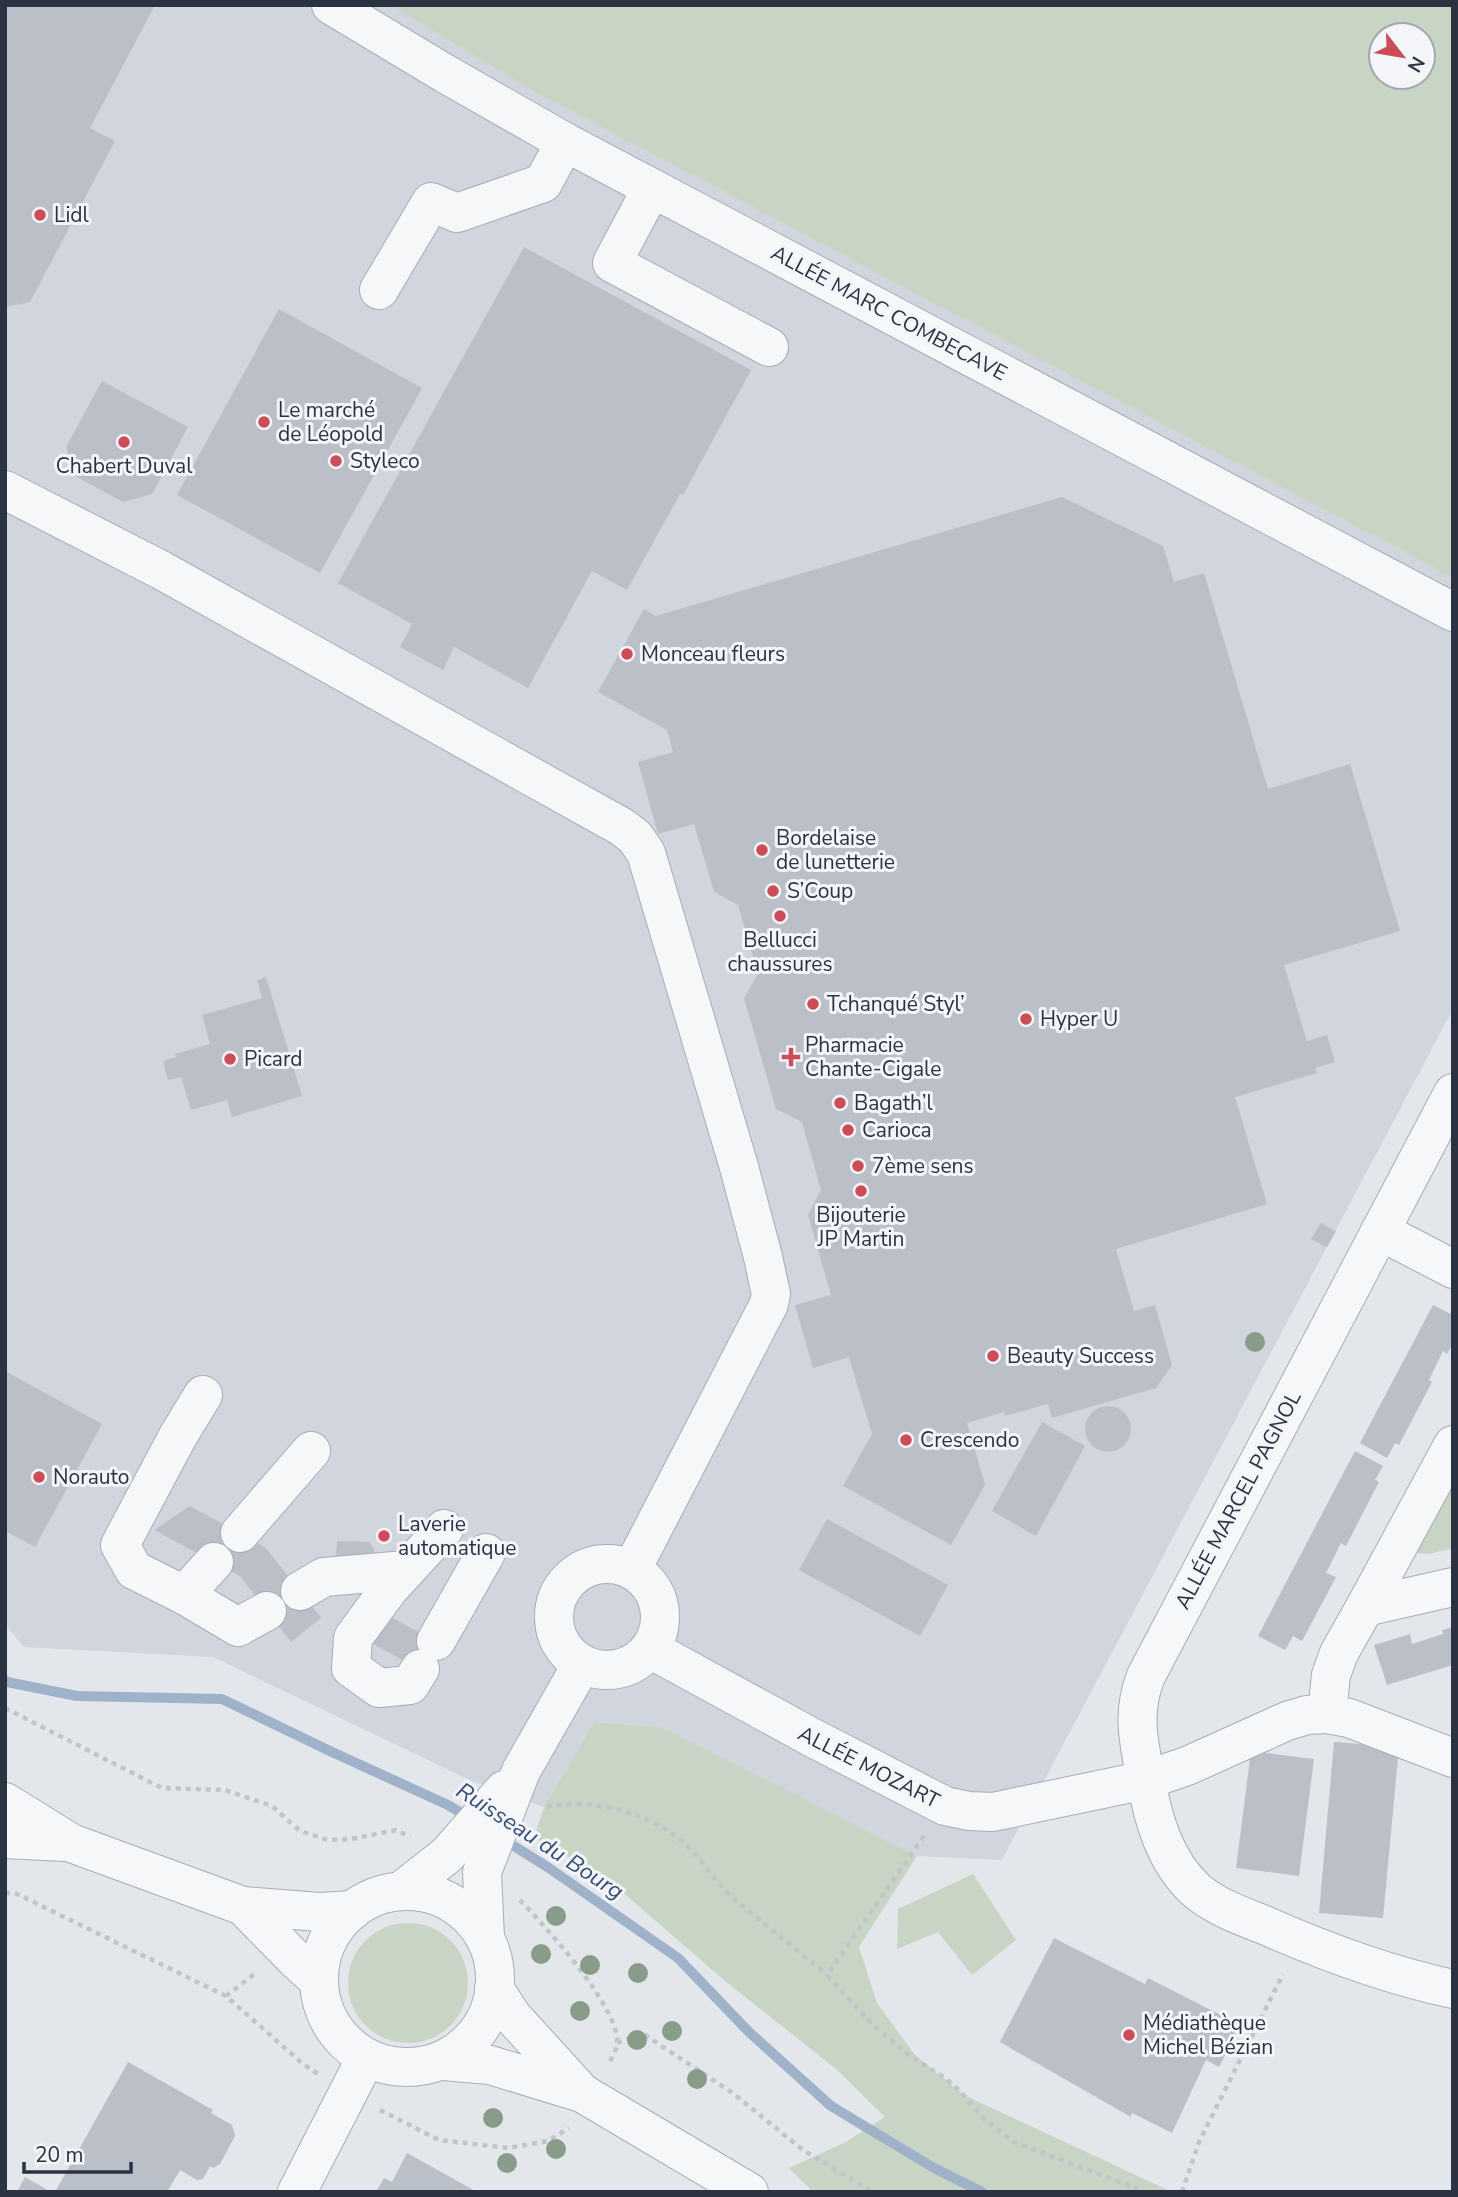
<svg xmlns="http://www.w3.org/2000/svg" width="1458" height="2197" font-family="'Nunito Sans',sans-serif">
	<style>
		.built { fill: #d1d5dd; fill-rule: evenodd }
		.green { fill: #c8d5c5; fill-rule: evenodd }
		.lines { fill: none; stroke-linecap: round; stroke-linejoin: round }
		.stream { stroke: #9fb2ca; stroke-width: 10 }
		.building { fill: #bbbfc8 }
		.minor-casing { stroke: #a8adb5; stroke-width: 40 }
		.path { stroke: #c1c4ca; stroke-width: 4.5; stroke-dasharray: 5 5; stroke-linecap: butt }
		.minor { stroke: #f6f7f9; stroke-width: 38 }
		.tree { fill: #889c89 }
		.poi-dot { fill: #cc4c58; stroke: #f3f5f8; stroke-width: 2.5 }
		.labels { text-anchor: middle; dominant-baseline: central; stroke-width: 6; stroke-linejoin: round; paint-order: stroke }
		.poi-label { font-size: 21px; fill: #2b3343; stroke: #f3f5f8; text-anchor: start }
		.street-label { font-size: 21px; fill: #2b3343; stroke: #f3f5f8 }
		.water-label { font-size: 23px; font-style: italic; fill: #364f77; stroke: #f3f5f8 }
	</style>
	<rect width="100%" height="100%" fill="#e3e6eb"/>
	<path class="built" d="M5,5H390L533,91L854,261L993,5H1453V235L939,306L1453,578V1009L1002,1860L917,1856L662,1727L594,1722L544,1807L472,1781L213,1657L24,1647L5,1624ZM1381,35H1423V77H1381Z"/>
	<g class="green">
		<path d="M390,5H1453V578L533,91ZM1381,35H1423V77H1381Z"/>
		<path d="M1453,1482V1548L1429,1554L1416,1553Z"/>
		<path d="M594,1722L662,1727L917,1856L859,1947L877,2003L915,2055L964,2095L1172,2192H813L789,2168L846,2142L885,2117L836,2069L725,1981L604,1876L534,1838L544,1807Z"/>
		<path d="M973,1874L1016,1940L972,1975L938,1932L897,1949L898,1909Z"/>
		<circle cx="408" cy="1983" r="60"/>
	</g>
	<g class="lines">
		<g class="stream">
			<path d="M5,1680L7,1682L77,1696L222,1699L332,1752L448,1805L469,1818"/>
			<path d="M501,1838L549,1868L678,1958L748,2031L831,2106L934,2168L982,2192"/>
		</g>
	</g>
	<g class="building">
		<path d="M5,5H155L90,128L115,141L30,302L5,307Z"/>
		<path d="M524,247L751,370L683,495L680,494L627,590L592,571L528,688L454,647L443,670L400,647L412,624L338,583Z"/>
		<path d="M279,309L422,388L320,573L177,495Z"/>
		<path d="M102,381L188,427L152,494L123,502L75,476L66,447Z"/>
		<path d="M1062,497L1163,546L1174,582L1204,573L1268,789L1350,764L1400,931L1284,965L1307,1041L1327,1035L1335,1062L1315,1068L1317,1073L1235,1097L1267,1204L1116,1249L1134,1311L1155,1305L1172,1365L1156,1388L1052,1418L1048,1404L1005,1416L1004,1412L967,1423L985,1485L951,1545L843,1486L872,1434L849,1357L813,1368L795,1305L831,1295L808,1215L821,1190L802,1122L776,1109L744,998L758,974L740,912L738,905L714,892L694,824L658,834L638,762L673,752L667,730L598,692L644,609L656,616Z"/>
		<path d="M266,977L302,1096L232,1117L227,1100L191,1110L181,1077L168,1080L163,1061L176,1057L175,1054L210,1044L202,1015L262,998L257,980Z"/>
		<path d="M1321,1223L1336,1231L1327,1247L1311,1239Z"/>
		<path d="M1433,1305L1453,1315V1344L1447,1354L1443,1351L1429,1380L1432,1382L1399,1445L1395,1443L1387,1458L1360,1443Z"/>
		<path d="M5,1371L102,1424L35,1547L5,1531Z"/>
		<circle cx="1108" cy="1429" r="23"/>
		<path d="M1042,1422L1085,1446L1036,1536L992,1511Z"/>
		<path d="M1355,1451L1383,1466L1375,1480L1379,1482L1346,1546L1341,1543L1326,1573L1336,1577L1302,1641L1293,1636L1285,1650L1258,1636Z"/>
		<path d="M190,1506L265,1547L321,1618L291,1642L240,1576L154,1530Z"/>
		<path d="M827,1519L948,1585L920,1636L799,1570Z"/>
		<path d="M337,1541L369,1542L374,1548L373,1570L357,1558L336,1556Z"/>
		<path d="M387,1615L446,1647L431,1675L371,1643Z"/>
		<path d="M1453,1627V1665L1387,1685L1374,1645L1410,1634L1412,1644L1443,1634L1442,1630Z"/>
		<path d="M1334,1742L1399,1747L1383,1918L1319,1913Z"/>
		<path d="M1251,1751L1314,1759L1299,1876L1236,1868Z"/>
		<path d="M1054,1938L1145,1984L1148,1978L1240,2025L1219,2067L1206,2060L1172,2133L1132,2113L1131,2117L1000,2042Z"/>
		<path d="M128,2062L213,2110L211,2113L232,2125L235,2136L220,2164L213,2168L210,2166L203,2179L197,2180L180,2170L167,2192H55Z"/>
		<path d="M407,2153L477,2192H381L377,2190L384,2178L392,2182Z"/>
		<path d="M25,2177L51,2192H17Z"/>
	</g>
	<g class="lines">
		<defs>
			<g id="minor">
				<path d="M331,5L444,73L565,142L1453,612"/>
				<path d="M652,188L612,263L769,347"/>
				<path d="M379,290L431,202L457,213L543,183L565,142"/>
				<path d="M5,490L161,570L622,827L635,837L646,853L739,1167L763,1257L771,1294L769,1304L632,1569"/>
				<path d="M1453,1093L1146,1676C1131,1713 1139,1743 1146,1780C1153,1819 1165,1862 1196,1890C1214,1906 1239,1915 1262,1924C1323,1951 1387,1975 1453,1989"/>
				<path d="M1380,1231L1453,1269"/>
				<path d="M203,1395L178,1436L120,1545L134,1570L184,1595L214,1562"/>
				<path d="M1453,1445L1365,1607L1453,1587"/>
				<path d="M240,1533L311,1451"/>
				<circle cx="607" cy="1617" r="53"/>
				<path d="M300,1591L324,1577L406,1570"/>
				<path d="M184,1595L238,1627L267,1611"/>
				<path d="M436,1641L486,1553"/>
				<path d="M650,1649L811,1737L945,1806L969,1811L993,1812L1146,1780L1187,1766L1287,1721L1307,1715L1327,1714L1349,1718L1453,1758"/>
				<path d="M420,1669L410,1685L379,1688L351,1668L353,1638L389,1589L444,1529"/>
				<path d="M1327,1714L1331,1675L1339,1653L1365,1607"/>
				<path d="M5,1802L71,1843L243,1906L319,1912L353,1910"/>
				<path d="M5,1839L65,1842"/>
				<circle cx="407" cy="1979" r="88"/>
				<path d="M401,1891L447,1855L504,1790"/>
				<path d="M243,1906L297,1961L319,1981"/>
				<path d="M485,1938L482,1872L521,1771L582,1664"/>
				<path d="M494,1988L512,2016L582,2093"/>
				<path d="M443,2061L490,2065L582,2093L749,2192"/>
				<path d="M297,2192L366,2058"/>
			</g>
		</defs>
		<use href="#minor" class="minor-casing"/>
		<g class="path">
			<path d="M5,1708L162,1788L225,1790L272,1806L300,1831L328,1840L351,1839L396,1830L410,1837"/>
			<path d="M547,1807C591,1797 653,1813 686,1845C702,1860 713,1878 728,1893C760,1922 795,1947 827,1975"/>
			<path d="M924,1836L827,1975L872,2024L910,2056L945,2078L959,2090L984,2119L1014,2142L1146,2192"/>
			<path d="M5,1893H15L226,1996L303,2064L318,2074"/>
			<path d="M520,1900C545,1926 621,2009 617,2044C616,2051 611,2058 609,2065"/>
			<path d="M226,1996L257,1972"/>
			<path d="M617,2043L642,2033L734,2094L803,2150L873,2192"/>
			<path d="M380,2110L439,2140L508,2148L548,2141L569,2128"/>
			<path d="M1182,2192L1199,2142L1283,1974"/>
		</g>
		<use href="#minor" class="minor"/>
	</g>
	<g class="tree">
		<circle cx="1255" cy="1342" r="10"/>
		<circle cx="556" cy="1916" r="10"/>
		<circle cx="541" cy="1954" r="10"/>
		<circle cx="590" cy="1965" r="10"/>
		<circle cx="638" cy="1973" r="10"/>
		<circle cx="580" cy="2011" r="10"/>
		<circle cx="672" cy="2031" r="10"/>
		<circle cx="637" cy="2040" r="10"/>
		<circle cx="697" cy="2079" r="10"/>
		<circle cx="493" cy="2118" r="10"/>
		<circle cx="556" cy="2149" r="10"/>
		<circle cx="507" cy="2163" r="10"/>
	</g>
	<g class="poi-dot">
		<circle cx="40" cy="215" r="7"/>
		<circle cx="264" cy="422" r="7"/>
		<circle cx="124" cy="442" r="7"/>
		<circle cx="336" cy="461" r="7"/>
		<circle cx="627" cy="654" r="7"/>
		<circle cx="762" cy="850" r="7"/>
		<circle cx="773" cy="891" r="7"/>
		<circle cx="780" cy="916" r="7"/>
		<circle cx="813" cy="1004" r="7"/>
		<circle cx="1026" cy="1019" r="7"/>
		<path d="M787.5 1046.5h7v7h7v7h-7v7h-7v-7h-7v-7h7z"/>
		<circle cx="230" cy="1059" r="7"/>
		<circle cx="840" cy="1103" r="7"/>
		<circle cx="848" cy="1130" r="7"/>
		<circle cx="858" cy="1166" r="7"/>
		<circle cx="861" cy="1191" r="7"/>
		<circle cx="993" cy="1356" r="7"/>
		<circle cx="906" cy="1440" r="7"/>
		<circle cx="39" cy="1477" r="7"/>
		<circle cx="384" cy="1536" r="7"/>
		<circle cx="1129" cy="2035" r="7"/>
	</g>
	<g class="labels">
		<g class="poi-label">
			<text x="54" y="215">Lidl</text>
			<text x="278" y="410">Le marché<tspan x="278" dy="24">de Léopold</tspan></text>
			<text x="350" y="461">Styleco</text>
			<text x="124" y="466" text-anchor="middle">Chabert Duval</text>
			<text x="641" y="654">Monceau fleurs</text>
			<text x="776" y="838">Bordelaise<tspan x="776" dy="24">de lunetterie</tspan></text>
			<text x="787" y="891">S’Coup</text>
			<text x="780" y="940" text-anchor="middle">Bellucci<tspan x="780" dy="24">chaussures</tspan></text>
			<text x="827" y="1004">Tchanqué Styl’</text>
			<text x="1040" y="1019">Hyper U</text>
			<text x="805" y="1045">Pharmacie<tspan x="805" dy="24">Chante-Cigale</tspan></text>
			<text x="244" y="1059">Picard</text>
			<text x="854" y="1103">Bagath’l</text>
			<text x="862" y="1130">Carioca</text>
			<text x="872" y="1166">7ème sens</text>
			<text x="861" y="1215" text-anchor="middle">Bijouterie<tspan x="861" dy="24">JP Martin</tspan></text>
			<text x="1007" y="1356">Beauty Success</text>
			<text x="920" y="1440">Crescendo</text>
			<text x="53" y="1477">Norauto</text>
			<text x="398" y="1524">Laverie<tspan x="398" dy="24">automatique</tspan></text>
			<text x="1143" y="2023">Médiathèque<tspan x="1143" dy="24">Michel Bézian</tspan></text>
		</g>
		<g class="street-label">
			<text transform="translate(889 313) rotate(28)">ALLÉE MARC COMBECAVE</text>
			<text transform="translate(1238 1500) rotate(-62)">ALLÉE MARCEL PAGNOL</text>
			<text transform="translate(869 1767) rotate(27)">ALLÉE MOZART</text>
		</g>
		<g class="water-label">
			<text transform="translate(540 1841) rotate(33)">Ruisseau du Bourg</text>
		</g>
	</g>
	<rect width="1458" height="2197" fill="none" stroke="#2b3343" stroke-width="14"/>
	<g transform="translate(1402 56) rotate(121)"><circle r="33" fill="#f3f5f8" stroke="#a3a7b0" stroke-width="2"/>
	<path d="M0-5L12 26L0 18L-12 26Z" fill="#cc4c58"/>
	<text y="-10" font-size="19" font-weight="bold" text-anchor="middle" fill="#2b3343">N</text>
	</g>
	<path d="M24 2162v10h107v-10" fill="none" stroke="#2b3343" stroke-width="3.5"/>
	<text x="35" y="2162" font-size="21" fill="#2b3343" stroke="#f3f5f8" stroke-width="5" paint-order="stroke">20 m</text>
</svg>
